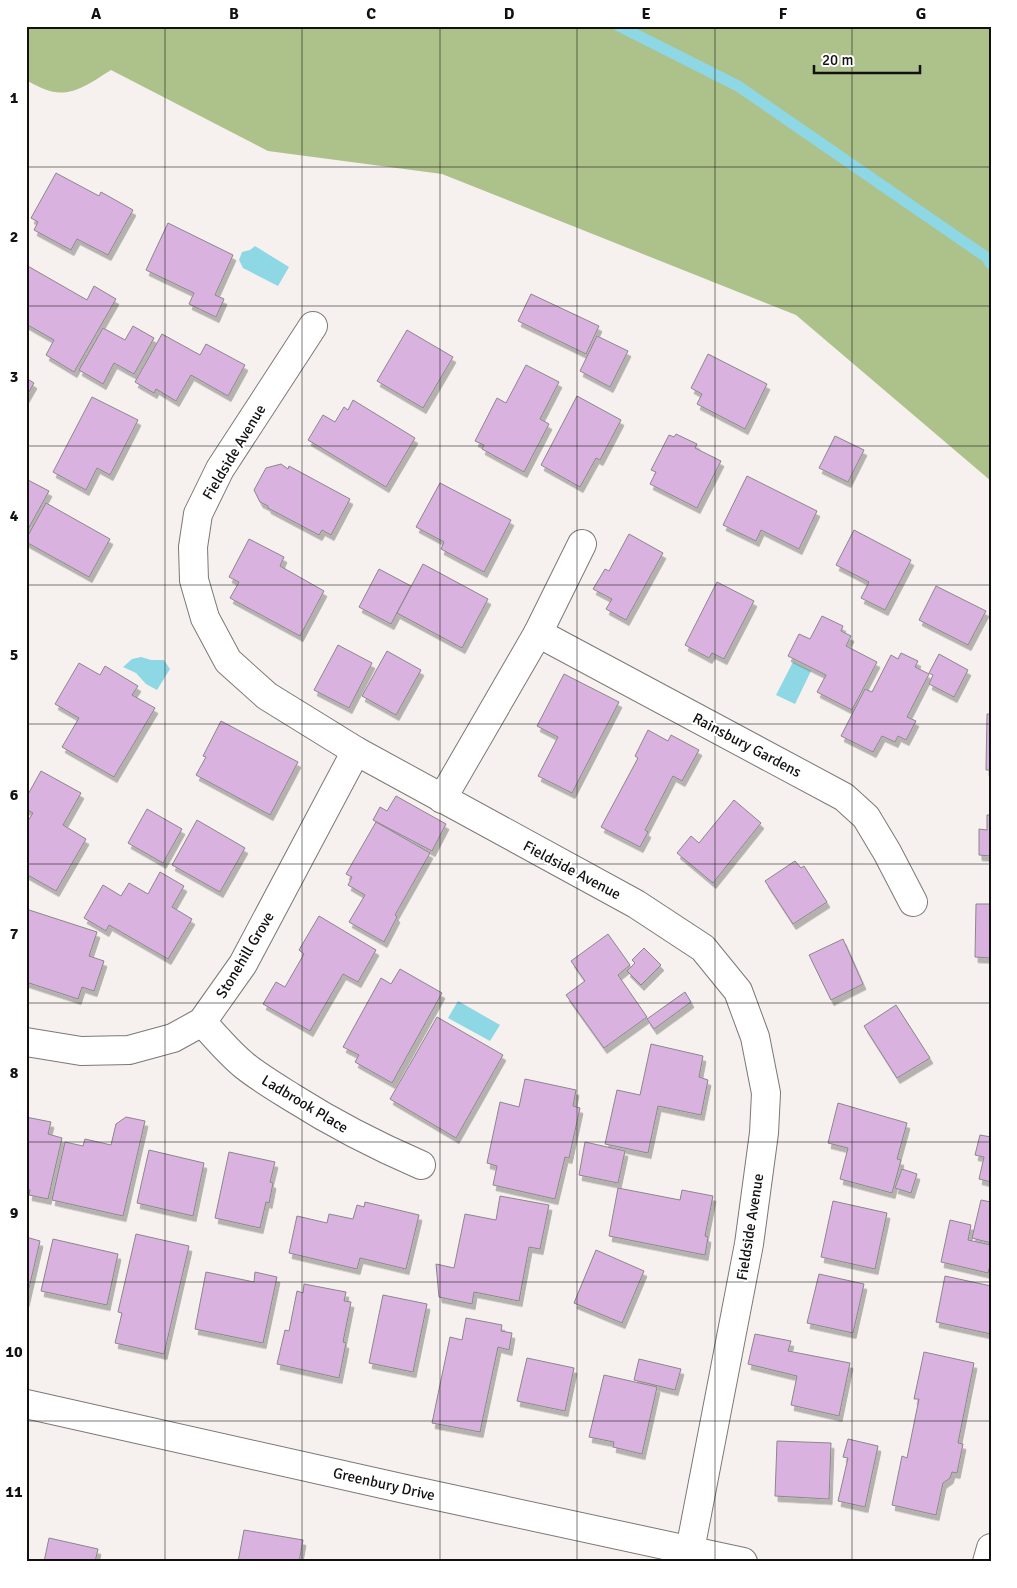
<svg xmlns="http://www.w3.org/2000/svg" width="1017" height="1588" font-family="Signika,sans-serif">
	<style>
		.forest { fill: #adc18b }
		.water { fill: #8dd8e4 }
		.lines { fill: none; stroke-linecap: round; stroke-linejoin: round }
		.stream { stroke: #8dd8e4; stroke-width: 11 }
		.building { fill: #dab2e0; stroke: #8a878b; filter: url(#shadow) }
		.minor-casing { stroke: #7d7876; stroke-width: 30 }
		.minor { stroke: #fff; stroke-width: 28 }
		.grid { fill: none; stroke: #131110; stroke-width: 1; stroke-opacity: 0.55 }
		.labels { text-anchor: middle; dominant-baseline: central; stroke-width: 4; stroke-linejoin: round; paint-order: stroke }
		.street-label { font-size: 15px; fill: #131110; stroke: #fff }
		.neatline { fill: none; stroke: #131110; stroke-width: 2 }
		.grid-label { font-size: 16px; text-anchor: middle; font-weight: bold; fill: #131110 }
	</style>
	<defs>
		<filter id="shadow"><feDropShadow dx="3" dy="5.5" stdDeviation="0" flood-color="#0004"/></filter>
	</defs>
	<rect width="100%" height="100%" fill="#f6f1ee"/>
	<path class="forest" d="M26,26H991V481L796,315L442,174L268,151L111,70C90,83 70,100 44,89C38,86 31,84 26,79Z"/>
	<g class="water">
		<path d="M255,246L289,267L278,286L243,268L239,260L242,252L250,250Z"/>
		<path d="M141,657L151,660H164L170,669L157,690L146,684L136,673L123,667L132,659Z"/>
		<path d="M793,662L811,671L795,704L776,695Z"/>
		<path d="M458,1001L500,1025L490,1041L448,1018Z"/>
	</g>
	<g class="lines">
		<path class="stream" d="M619,26L738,86L986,257L991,264"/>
	</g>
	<g class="building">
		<path d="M56,173L99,196L101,192L133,210L108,255L77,239L71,250L34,230L38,222L31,218Z"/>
		<path d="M168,223L233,255L215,295L224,299L216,317L189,304L194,293L146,270Z"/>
		<path d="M26,265L87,300L94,286L116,299L74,372L46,355L54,340L26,324Z"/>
		<path d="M531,294L599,326L586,354L518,321Z"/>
		<path d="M133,326L154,338L134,374L114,363L103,384L79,370L103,328L125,340Z"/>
		<path d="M407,330L453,357L423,408L377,381Z"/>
		<path d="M162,334L200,355L206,344L245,365L228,396L191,375L176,401L156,389L154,393L135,382Z"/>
		<path d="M597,336L628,351L610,387L580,371Z"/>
		<path d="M708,354L767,384L745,429L697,404L702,394L691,388Z"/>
		<path d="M526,365L559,382L540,419L549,424L524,472L482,449L484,445L475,441L497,398L506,403Z"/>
		<path d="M26,378L34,383L26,397Z"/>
		<path d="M577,396L621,420L600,460L596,458L580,487L541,465Z"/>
		<path d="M92,397L138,420L110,475L97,468L86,490L53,472Z"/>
		<path d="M353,400L415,438L386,487L308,440L323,415L335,422L344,407L348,410Z"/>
		<path d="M676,434L697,444L695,448L721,461L697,508L650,484L656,472L651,470L669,435L674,437Z"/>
		<path d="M835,436L864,450L848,482L819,468Z"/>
		<path d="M281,464L288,469L289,466L350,499L331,535L322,530L319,535L268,508V506L260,502L254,490L266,468Z"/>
		<path d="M747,476L817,511L799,549L761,530L756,541L723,525Z"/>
		<path d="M26,479L49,491L26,533Z"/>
		<path d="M440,483L511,520L484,572L441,549L444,542L416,527Z"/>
		<path d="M46,503L110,539L89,577L26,542V539Z"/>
		<path d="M854,530L911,560L885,610L861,598L869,582L836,565Z"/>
		<path d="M629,534L663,553L626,620L606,609L612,599L593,589L605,569L609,571Z"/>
		<path d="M249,539L284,557L280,566L324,591L300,636L230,598L239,582L229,577Z"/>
		<path d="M423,564L488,599L462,648L397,613Z"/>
		<path d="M379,569L411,586L391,624L359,607Z"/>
		<path d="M717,582L754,601L724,659L712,653L709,658L685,645Z"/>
		<path d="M936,586L986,611L968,645L919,620Z"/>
		<path d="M822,616L843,626L841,631L851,636L846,646L877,662L852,710L817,692L826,675L788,656L799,634L810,639Z"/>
		<path d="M338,645L372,663L349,708L314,690Z"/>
		<path d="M387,651L421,670L396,715L362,696Z"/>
		<path d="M901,653L918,661L915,667L929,674L907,717L916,721L906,740L898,736L895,742L882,736L873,752L841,736L865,689L872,692L891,655L898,659Z"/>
		<path d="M939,654L968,670L954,697L929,684L933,675L929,673Z"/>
		<path d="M79,663L100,675L105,666L138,686L132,695L155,708L114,777L62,747L79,718L55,704Z"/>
		<path d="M564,674L619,702L572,793L538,776L558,737L537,726Z"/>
		<path d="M987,714H991V770H986Z"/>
		<path d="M221,721L298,762L270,815L196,775L206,757L203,756Z"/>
		<path d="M648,730L668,741L671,735L699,750L682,781L673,776L645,830L648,832L640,847L601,827L638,758L635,756Z"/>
		<path d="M41,771L81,793L63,825L86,839L56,891L26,874V824L33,813L26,809V798Z"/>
		<path d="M396,796L446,824L432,851L373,820L380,807L387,811Z"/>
		<path d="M734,800L761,823L713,883L677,853L691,836L699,843Z"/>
		<path d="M147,809L182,829L163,863L128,843Z"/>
		<path d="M987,815H991V856L979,855V829L987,830Z"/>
		<path d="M197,820L245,848L220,892L172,865Z"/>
		<path d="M376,822L430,853L395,915L397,917L384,942L349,922L365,895L348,885L352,877L346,874Z"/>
		<path d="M795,861L801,868L804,866L827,902L793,924L765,881Z"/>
		<path d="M160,872L184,886L172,907L192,919L168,959L109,925L106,931L84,918L103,885L121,896L129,883L148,894Z"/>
		<path d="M976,904H991V958L975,957Z"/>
		<path d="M26,909L97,932L89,956L104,961L94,991L82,987L78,999L26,982Z"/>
		<path d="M319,916L376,950L358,982L343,974L310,1031L263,1004L276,982L285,987L304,954L299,950Z"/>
		<path d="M608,934L630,965L618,975L647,1017L604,1048L566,995L585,981L571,961Z"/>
		<path d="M843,939L863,984L831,1000L809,955Z"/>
		<path d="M644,948L661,965L641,985L627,971L635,963L632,960Z"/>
		<path d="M400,969L442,993L392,1083L355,1062L359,1055L343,1047L381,978L391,984Z"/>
		<path d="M685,992L691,1002L654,1029L647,1019Z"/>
		<path d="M896,1005L930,1058L897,1078L864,1026Z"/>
		<path d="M437,1017L503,1055L456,1138L390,1099Z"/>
		<path d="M651,1044L703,1056L699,1077L708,1080L701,1115L658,1106L648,1153L605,1144L617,1090L640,1095Z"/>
		<path d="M525,1079L576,1090L573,1106L580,1108L569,1158L565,1157L555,1199L493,1185L497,1166L487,1163L500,1102L519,1107Z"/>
		<path d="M838,1103L907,1123L897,1159L901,1160L892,1193L840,1179L848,1148L828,1143Z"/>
		<path d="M26,1117L51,1122L48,1134L62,1138L48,1199L29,1195L30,1190L26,1189Z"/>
		<path d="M126,1117L145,1121L123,1216L52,1200L65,1142L83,1146L85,1139L111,1145L116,1124Z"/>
		<path d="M980,1135L991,1137V1182L979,1179L984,1157L975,1155Z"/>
		<path d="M585,1142L625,1151L618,1183L579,1175Z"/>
		<path d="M149,1150L204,1163L193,1216L137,1203Z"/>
		<path d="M229,1152L275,1162L270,1182L273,1183L269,1203L266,1202L260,1228L215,1218Z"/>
		<path d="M902,1169L917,1174L911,1193L895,1188Z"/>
		<path d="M618,1188L680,1200L682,1190L713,1196L705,1236L708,1237L705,1255L609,1236Z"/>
		<path d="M500,1196L549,1205L540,1249L529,1247L519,1301L474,1292L472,1304L439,1297L436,1264L454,1268L465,1214L496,1220Z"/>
		<path d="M981,1200L991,1202V1243L972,1238Z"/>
		<path d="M833,1201L887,1213L875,1269L821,1257Z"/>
		<path d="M365,1202L419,1215L406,1269L360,1258L357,1269L289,1253L297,1216L327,1223L329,1214L353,1219L357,1205L364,1207Z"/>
		<path d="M950,1220L971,1225L968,1240L991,1245V1262L988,1273L941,1262Z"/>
		<path d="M136,1234L189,1246L164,1354L115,1343L122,1313L118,1312Z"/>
		<path d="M26,1237L40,1241L26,1301Z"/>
		<path d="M53,1239L118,1254L107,1305L41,1291Z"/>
		<path d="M596,1250L644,1271L622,1323L574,1303Z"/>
		<path d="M206,1272L254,1282L255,1272L277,1277L263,1343L195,1329Z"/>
		<path d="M819,1274L864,1284L853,1333L807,1323Z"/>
		<path d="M945,1276L991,1286V1334L936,1322Z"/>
		<path d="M304,1284L346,1292L344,1301L351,1302L343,1342L346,1343L339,1378L277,1364L285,1330L289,1331L297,1291L303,1293Z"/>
		<path d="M383,1295L427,1304L413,1372L369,1363Z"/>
		<path d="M466,1318L502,1325L501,1331L512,1333L509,1350L498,1347L480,1432L432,1423L450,1337L462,1340Z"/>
		<path d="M755,1334L791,1341L788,1351L850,1363L839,1416L791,1405L797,1376L748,1364Z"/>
		<path d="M924,1352L974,1363L958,1443L963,1444L957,1473L952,1472L950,1478L943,1483L936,1515L892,1505L902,1456L907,1458L919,1399H914Z"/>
		<path d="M527,1358L574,1368L565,1411L517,1401Z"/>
		<path d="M639,1359L681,1369L675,1390L634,1380Z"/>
		<path d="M604,1375L657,1387L642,1454L613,1447L614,1442L589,1437Z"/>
		<path d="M848,1439L878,1446L865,1507L838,1501L848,1458L843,1457Z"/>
		<path d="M777,1441L831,1443L829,1499L775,1496Z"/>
		<path d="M244,1530L303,1540L299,1562H238Z"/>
		<path d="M49,1538L98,1549L95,1562H44Z"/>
	</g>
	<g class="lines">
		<defs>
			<g id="minor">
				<path d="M313,326L220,469L198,514L193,547L194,580L205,618L228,661L267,696L356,751L636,904L703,948L738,991L755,1037L766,1093L764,1133L749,1244L690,1550L685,1562"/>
				<path d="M538,633L844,797L866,817L887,852L913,902"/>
				<path d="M442,799L538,633L582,544"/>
				<path d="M202,1022C216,1037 229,1053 245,1066C260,1078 277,1088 293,1098C334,1124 377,1146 421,1165"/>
				<path d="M26,1042L81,1051L129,1050L173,1038L202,1022L243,964L356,751"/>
				<path d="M26,1404L405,1489L743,1562"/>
				<path d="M987,1562L991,1548"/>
			</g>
		</defs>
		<use href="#minor" class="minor-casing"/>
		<use href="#minor" class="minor"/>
	</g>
	<path class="grid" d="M165,26V1562M302,26V1562M440,26V1562M577,26V1562M715,26V1562M852,26V1562M26,167H991M26,306H991M26,446H991M26,585H991M26,724H991M26,864H991M26,1003H991M26,1142H991M26,1282H991M26,1421H991"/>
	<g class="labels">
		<g class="street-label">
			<text transform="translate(234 452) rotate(-59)">Fieldside Avenue</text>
			<text transform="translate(747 745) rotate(28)">Rainsbury Gardens</text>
			<text transform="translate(572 870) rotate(28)">Fieldside Avenue</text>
			<text transform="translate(245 955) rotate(-59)">Stonehill Grove</text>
			<text transform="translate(305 1104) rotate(31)">Ladbrook Place</text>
			<text transform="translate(750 1227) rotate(-81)">Fieldside Avenue</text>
			<text transform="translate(384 1484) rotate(13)">Greenbury Drive</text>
		</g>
	</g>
	<rect width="1017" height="1588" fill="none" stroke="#ffffff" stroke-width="55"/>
	<path d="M814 65v8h106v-8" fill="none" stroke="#131110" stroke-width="2.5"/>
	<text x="822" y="65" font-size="15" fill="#131110" stroke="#ffffff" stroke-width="4" paint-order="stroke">20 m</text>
	<rect x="28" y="28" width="962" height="1532" class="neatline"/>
	<g class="grid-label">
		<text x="96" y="19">A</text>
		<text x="234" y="19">B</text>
		<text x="371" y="19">C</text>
		<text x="509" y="19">D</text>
		<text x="646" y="19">E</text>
		<text x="783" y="19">F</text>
		<text x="921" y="19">G</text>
		<text x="14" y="103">1</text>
		<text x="14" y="242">2</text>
		<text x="14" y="382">3</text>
		<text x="14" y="521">4</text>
		<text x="14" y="660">5</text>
		<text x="14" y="800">6</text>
		<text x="14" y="939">7</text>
		<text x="14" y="1078">8</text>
		<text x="14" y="1218">9</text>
		<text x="14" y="1357">10</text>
		<text x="14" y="1497">11</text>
	</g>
</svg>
